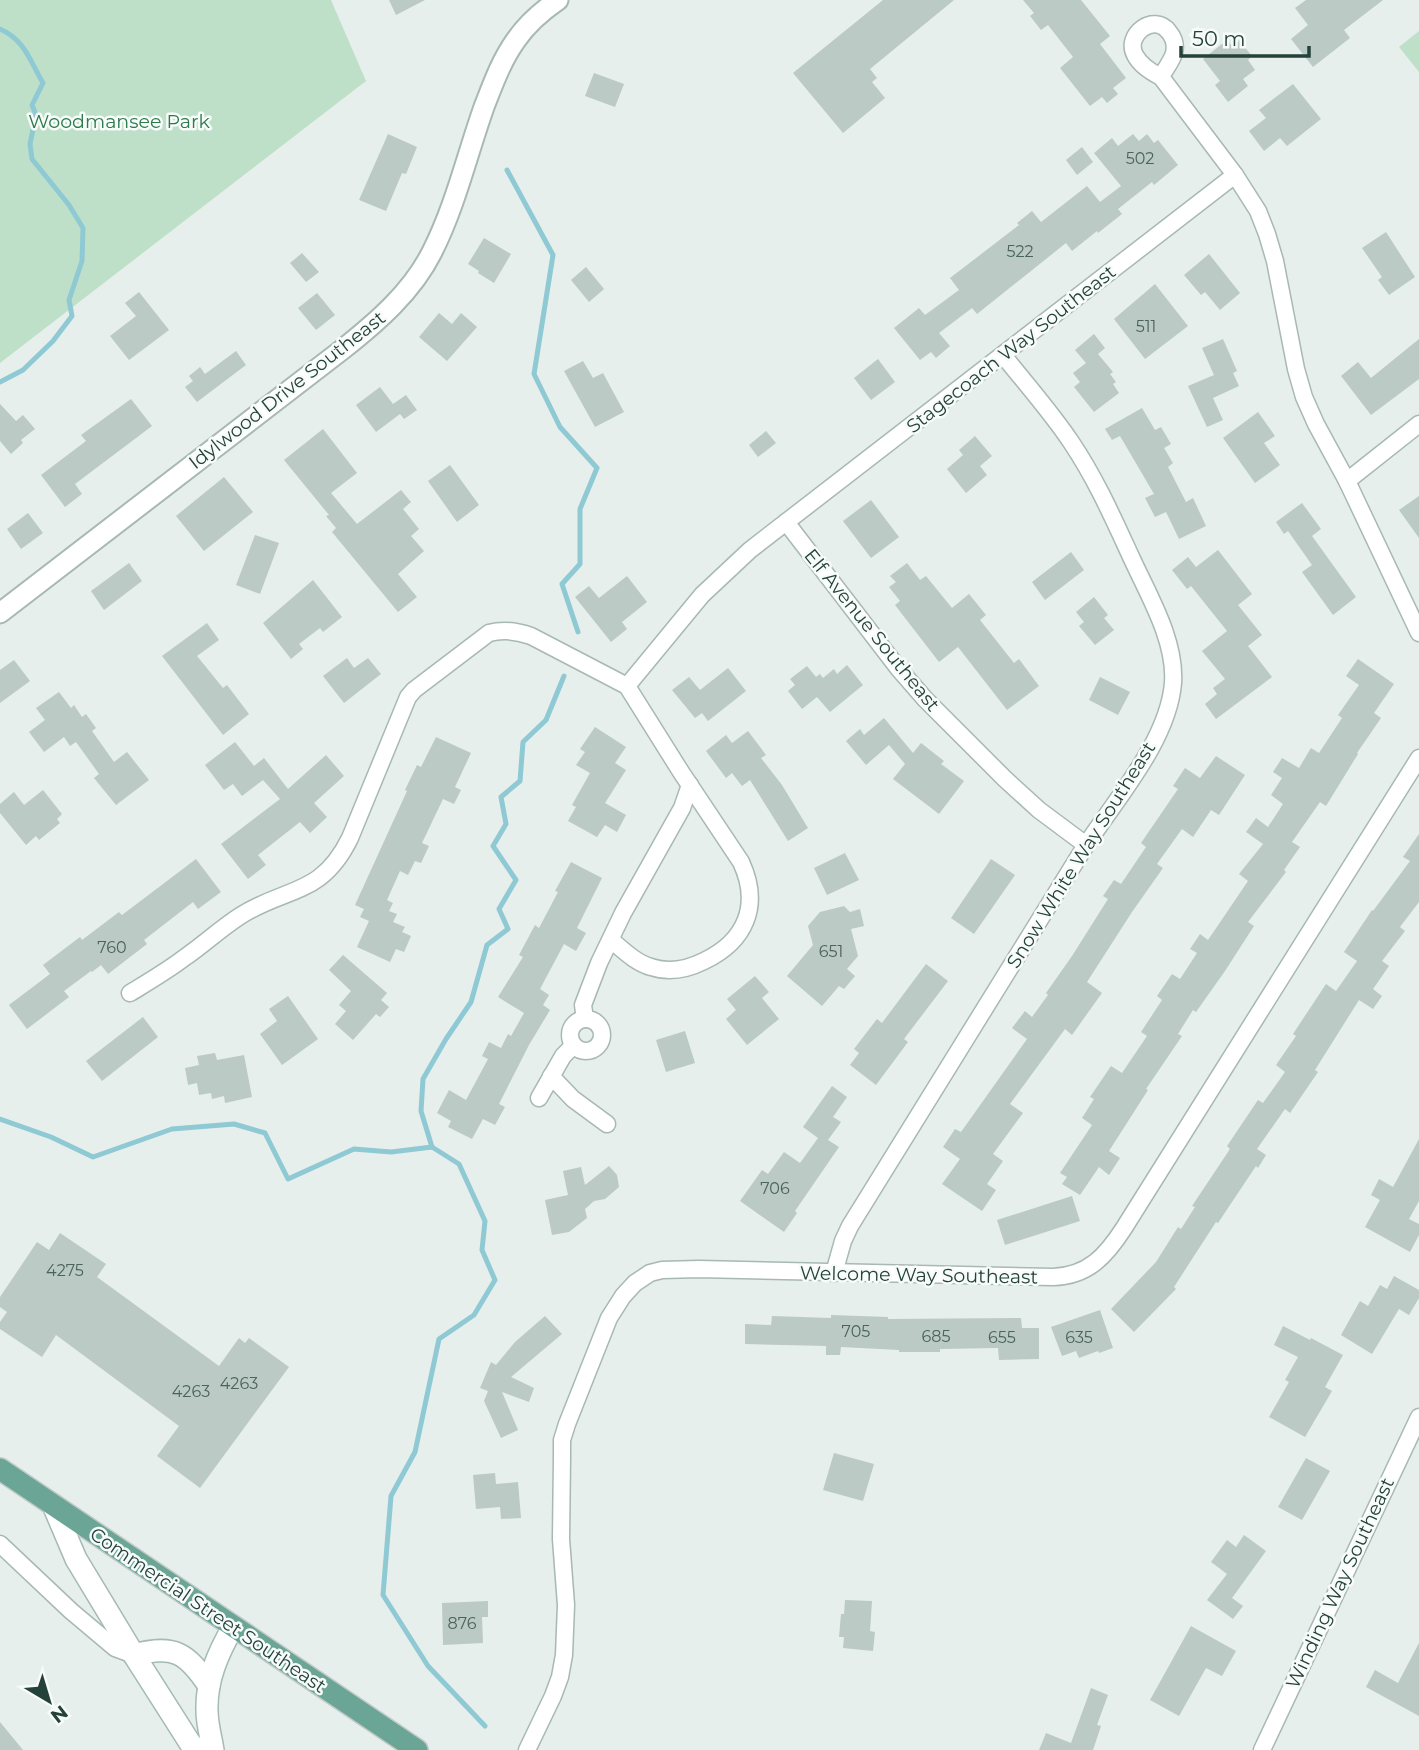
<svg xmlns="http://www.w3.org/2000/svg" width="1419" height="1750" font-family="Montserrat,sans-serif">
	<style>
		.green { fill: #bfe0c8 }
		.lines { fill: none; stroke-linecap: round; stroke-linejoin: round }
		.stream { stroke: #8ec9d4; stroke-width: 5 }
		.building { fill: #bbcac4 }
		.minor-casing { stroke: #a8b8b2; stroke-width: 19 }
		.tertiary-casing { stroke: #a8b8b2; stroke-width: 23 }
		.secondary-casing { stroke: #a4bbb3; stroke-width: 24 }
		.primary-casing { stroke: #c2cac8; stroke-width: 24 }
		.minor { stroke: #fff; stroke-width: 16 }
		.tertiary { stroke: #fff; stroke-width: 19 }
		.secondary { stroke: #fff; stroke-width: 21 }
		.primary { stroke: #6aa596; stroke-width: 21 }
		.labels { text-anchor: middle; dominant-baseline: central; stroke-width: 5; stroke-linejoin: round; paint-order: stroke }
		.number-label { font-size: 16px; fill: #4a645c }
		.park-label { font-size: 19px; fill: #2d7a4b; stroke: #f7fbf9 }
		.street-label { font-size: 19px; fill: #24423a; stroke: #f7fbf9 }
	</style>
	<rect width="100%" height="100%" fill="#e6efeb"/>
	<g class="green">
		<path d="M0,0H331L366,81L0,363Z"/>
		<path d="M1419,31V72L1399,47Z"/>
	</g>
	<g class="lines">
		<g class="stream">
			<path d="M0,29C25,40 30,61 43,83L32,105L36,115L30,144L32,159L69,205L83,228L82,261L69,300L72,316L53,341L23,370L0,382"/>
			<path d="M507,170L553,255L534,374L560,427L597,468L580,509V564L562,584L578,632"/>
			<path d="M0,1119L51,1137L93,1157L172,1129L234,1124L265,1133L288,1179L354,1149L391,1152L432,1147L459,1164L485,1221L482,1250L495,1280L474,1315L439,1339L415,1452L391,1496L383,1595L428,1666L485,1726"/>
			<path d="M432,1147L421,1111L423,1079L446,1039L471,1002L487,945L508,929L499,909L516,880L493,846L506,824L501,797L520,781L523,742L546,720L564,676"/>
		</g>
	</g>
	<g class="building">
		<path d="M389,0H425L396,15Z"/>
		<path d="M883,0H954L870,69L877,78L872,82L885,98L843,133L793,73Z"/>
		<path d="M1023,0H1081L1110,36L1100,44L1126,78L1113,88L1118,94L1107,103L1102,97L1090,106L1060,68L1073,57L1048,25L1041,30L1030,16L1034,13Z"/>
		<path d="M1306,0H1383L1344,30L1350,38L1313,67L1291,39L1308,25L1295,8Z"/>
		<path d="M1227,40L1232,46L1239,40L1252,56L1248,60L1255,70L1243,79L1248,86L1228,102L1215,85L1220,81L1203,59Z"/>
		<path d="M594,73L624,84L615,107L585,96Z"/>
		<path d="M1293,84L1321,119L1287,146L1280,138L1264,151L1249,131L1266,118L1259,110Z"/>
		<path d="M388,134L417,147L406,174L402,173L386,211L359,200Z"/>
		<path d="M1133,134L1139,141L1147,134L1154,143L1158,140L1178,165L1154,185L1152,182L1118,209L1122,214L1098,233L1097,231L1072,251L1066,243L977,314L972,308L939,333L950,346L936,358L931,352L920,360L894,328L919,308L925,315L959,290L950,278L1019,225L1017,223L1032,211L1041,222L1087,186L1100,202L1121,186L1094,153L1112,138L1118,146Z"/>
		<path d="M1082,147L1093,162L1077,175L1066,160Z"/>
		<path d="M1386,232L1415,277L1389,295L1378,280L1382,277L1362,248Z"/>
		<path d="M484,238L511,254L494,283L478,273L479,271L468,264Z"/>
		<path d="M302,253L319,272L306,282L290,263Z"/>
		<path d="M1209,254L1240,293L1220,310L1205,292L1201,295L1184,275Z"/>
		<path d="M586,267L604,289L589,302L571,280Z"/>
		<path d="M1155,284L1188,326L1145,359L1114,319Z"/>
		<path d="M139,292L169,330L129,360L110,336L136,316L125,303Z"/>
		<path d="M317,293L335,315L316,330L298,308Z"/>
		<path d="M439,313L452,324L461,313L477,327L447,361L419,337Z"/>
		<path d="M1094,334L1105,348L1098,354L1113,372L1110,374L1116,382L1113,384L1119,393L1094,412L1074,387L1080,382L1073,373L1086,363L1075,350Z"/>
		<path d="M1223,339L1237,371L1233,373L1239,386L1213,398L1223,420L1207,427L1188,386L1214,375L1202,348Z"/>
		<path d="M1419,339V379L1371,415L1341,376L1358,362L1371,378Z"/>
		<path d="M236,351L246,365L197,402L185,387L193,381L189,376L200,367L205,374Z"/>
		<path d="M878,359L895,382L871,400L854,378Z"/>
		<path d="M583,361L593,378L603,373L624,412L595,427L564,371Z"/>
		<path d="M380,387L393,404L406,395L417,410L404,419L400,414L376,432L356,405Z"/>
		<path d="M131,399L152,426L75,484L82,494L65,507L41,475L86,441L81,435Z"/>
		<path d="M0,404L16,421L23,415L35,429L21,440L23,443L11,454L0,441Z"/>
		<path d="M1142,408L1155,430L1161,427L1171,444L1164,448L1173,463L1168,467L1186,502L1193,498L1206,526L1179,539L1166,512L1155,517L1145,498L1154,494L1120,436L1112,440L1105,429Z"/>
		<path d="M1258,412L1275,436L1264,443L1280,465L1255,483L1223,438Z"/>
		<path d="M323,429L357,473L331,493L357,524L401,490L411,502L403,509L419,529L411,536L424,551L398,574L417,597L398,612L332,532L336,528L326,516L329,515L284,460Z"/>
		<path d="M766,431L776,443L758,457L749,445Z"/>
		<path d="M975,436L992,456L980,466L987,475L966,493L947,469L963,455L959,450Z"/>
		<path d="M450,465L479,505L457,522L428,481Z"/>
		<path d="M224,477L253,512L204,551L176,516Z"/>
		<path d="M1419,496V538L1399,510Z"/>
		<path d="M871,500L899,537L871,558L843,521Z"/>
		<path d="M1302,503L1321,529L1312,536L1356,597L1333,615L1302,572L1312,565L1288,531L1284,534L1276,522Z"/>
		<path d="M28,513L43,533L21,549L7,529Z"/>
		<path d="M255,535L279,543L260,594L236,585Z"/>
		<path d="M1218,550L1252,594L1238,605L1262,635L1248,646L1272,677L1216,719L1205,704L1217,694L1213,688L1225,679L1202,651L1227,631L1191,586L1187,589L1172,570L1188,557L1196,567Z"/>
		<path d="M1071,552L1084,570L1045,600L1032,582Z"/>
		<path d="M129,563L142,581L104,610L91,591Z"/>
		<path d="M907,563L920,580L926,576L952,608L969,594L986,615L980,620L1014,663L1019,659L1039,686L1007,710L958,647L939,662L895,605L900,601L889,587L896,582L890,576Z"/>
		<path d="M627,576L647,602L622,622L627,629L611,642L575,597L589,586L599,598Z"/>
		<path d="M313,580L342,617L323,632L320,628L299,644L303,649L291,659L263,623Z"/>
		<path d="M1094,597L1108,615L1104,618L1114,630L1095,645L1079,626L1084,622L1076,612Z"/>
		<path d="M207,623L219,640L197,656L223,688L227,685L249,714L223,735L162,656Z"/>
		<path d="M347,658L354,668L368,658L381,674L344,703L323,676Z"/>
		<path d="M1358,659L1394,684L1374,713L1381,718L1357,753L1358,754L1326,806L1320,802L1292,842L1300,847L1284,870L1286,872L1248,922L1254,926L1225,971L1196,1012L1193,1010L1178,1034L1182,1036L1146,1089L1148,1090L1109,1151L1120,1158L1109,1175L1099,1167L1080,1195L1062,1184L1067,1177L1060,1173L1092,1125L1082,1118L1094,1099L1090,1097L1111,1066L1122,1073L1147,1036L1141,1032L1162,1000L1157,996L1172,974L1180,979L1197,953L1190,949L1200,934L1208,940L1248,881L1239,874L1263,844L1246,832L1256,818L1268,827L1283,804L1271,795L1282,778L1273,772L1282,758L1299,768L1311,748L1319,753L1342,718L1338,715L1359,685L1346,676Z"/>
		<path d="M14,660L30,681L0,703V670Z"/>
		<path d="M847,665L863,685L830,712L817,697L802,709L788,691L795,685L790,679L807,666L816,677L820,674L823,678L834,669L837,674Z"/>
		<path d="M728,668L746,691L708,721L702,713L695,718L672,690L689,677L700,690Z"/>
		<path d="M1100,677L1130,692L1118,715L1089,700Z"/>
		<path d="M59,692L71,708L74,705L82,717L86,714L96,728L92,731L114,762L127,752L149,780L116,805L94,778L99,774L76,742L70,746L64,737L44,752L29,732L45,720L36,708Z"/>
		<path d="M884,718L913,753L921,743L944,761L941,764L964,781L939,814L893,779L905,764L889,745L866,765L846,741L860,729L864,735Z"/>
		<path d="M595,727L626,747L615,763L626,770L605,803L626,815L617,832L605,825L597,837L568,821L576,807L572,805L590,773L576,765L585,752L580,749Z"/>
		<path d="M748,731L766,755L761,758L782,785L808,828L788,841L750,780L742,786L732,773L726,778L706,751L726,735L732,743Z"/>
		<path d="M436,737L471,753L455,787L461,790L454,804L443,799L422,843L429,846L421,863L415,861L408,875L400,871L387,900L393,903L389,911L397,914L393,922L405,927L402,932L411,936L404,952L396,949L390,962L357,947L369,921L360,917L364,909L355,905L407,791L405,790L417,765L421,767Z"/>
		<path d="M235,742L254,766L264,758L288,789L326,755L344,776L314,803L327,817L310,833L300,822L258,855L266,865L248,879L221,844L280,799L263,780L242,796L233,784L224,790L205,765Z"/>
		<path d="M1216,756L1245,775L1219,815L1211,810L1193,837L1182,829L1157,864L1163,868L1132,912L1087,982L1102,993L1072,1035L1065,1029L1010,1104L1023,1113L993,1154L1003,1161L987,1184L996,1190L982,1211L942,1184L960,1159L943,1147L955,1129L961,1132L1027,1039L1012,1028L1025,1011L1032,1017L1048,995L1046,993L1072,956L1108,899L1103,896L1114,880L1121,884L1146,847L1141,843L1178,789L1173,786L1185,768L1200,778Z"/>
		<path d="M43,790L62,814L57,819L60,823L39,840L36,836L26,845L0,813V804L14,792L24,805Z"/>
		<path d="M1419,834V902L1400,927L1405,931L1382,961L1389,966L1373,989L1382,996L1373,1009L1359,1000L1315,1070L1318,1072L1290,1113L1285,1109L1257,1149L1266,1155L1258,1168L1256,1166L1218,1223L1216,1222L1174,1287L1176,1289L1134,1332L1111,1309L1156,1262L1178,1227L1181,1229L1195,1207L1192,1206L1230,1149L1227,1146L1258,1100L1263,1103L1285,1072L1276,1065L1296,1036L1293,1034L1326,984L1336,991L1357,961L1344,952L1372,910L1373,911L1410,861L1403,857Z"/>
		<path d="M845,853L859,880L827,895L814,868Z"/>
		<path d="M196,859L221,892L198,909L193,902L144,940L147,944L108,974L101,965L92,972L91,971L64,991L69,997L27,1029L9,1005L50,974L43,965L80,937L82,940L119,912L122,915Z"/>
		<path d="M991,859L1015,875L974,934L951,918Z"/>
		<path d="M571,862L602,878L577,928L586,933L576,951L564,944L540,989L549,995L543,1005L550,1010L529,1045L499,1104L505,1107L495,1125L483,1119L472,1139L448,1127L451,1121L437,1113L449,1090L466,1100L488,1059L482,1056L489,1042L501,1048L508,1034L511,1036L524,1013L498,997L523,957L519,955L535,925L539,928L558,892L555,891Z"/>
		<path d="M844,906L850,912L860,909L864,926L851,929L858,956L847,969L855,976L844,989L839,986L822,1006L787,976L813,945L808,926L820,912Z"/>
		<path d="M343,955L387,993L381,1000L389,1007L380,1017L376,1014L353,1040L335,1024L346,1011L339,1005L351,991L329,970Z"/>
		<path d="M926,964L948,981L904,1039L908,1042L876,1085L850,1065L859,1053L854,1049L877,1019L882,1023Z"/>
		<path d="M755,976L769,992L762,998L779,1019L747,1045L726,1019L736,1010L727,999Z"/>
		<path d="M288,996L318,1039L282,1065L260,1034L277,1021L269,1009Z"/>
		<path d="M143,1017L158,1037L102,1081L86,1061Z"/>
		<path d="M685,1031L695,1063L666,1072L656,1040Z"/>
		<path d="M215,1053L217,1060L244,1055L252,1097L225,1103L224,1096L212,1099L211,1093L199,1095L197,1083L188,1085L185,1068L199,1065L197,1056Z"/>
		<path d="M832,1086L847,1097L833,1117L841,1122L828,1140L839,1147L795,1211L797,1213L784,1232L740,1201L762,1170L768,1174L784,1152L800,1163L818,1138L803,1127Z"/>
		<path d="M1419,1139V1201L1409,1219L1419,1224V1235L1410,1252L1365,1227L1380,1200L1371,1195L1379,1179L1393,1187Z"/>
		<path d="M609,1166L617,1175L619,1187L605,1199L594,1201L585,1209L587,1218L569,1232L552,1235L545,1200L568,1195L563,1171L581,1167L585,1185Z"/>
		<path d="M1072,1196L1080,1221L1005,1245L997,1220Z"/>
		<path d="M60,1233L106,1264L97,1277L219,1366L239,1338L245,1343L249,1338L289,1367L200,1488L157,1456L179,1426L56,1335L42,1357L0,1329V1322L7,1312L0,1307V1297L37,1242L49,1250Z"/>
		<path d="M1394,1276L1419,1290V1298L1409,1315L1399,1309L1372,1354L1341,1335L1360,1301L1368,1306L1380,1285L1387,1289Z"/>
		<path d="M1100,1310L1113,1348L1099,1353L1098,1351L1079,1358L1076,1351L1062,1356L1051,1327Z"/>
		<path d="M831,1315L888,1317V1319L1021,1318L1022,1328H1039V1359L999,1360L998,1348L940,1349V1352H899V1350L841,1347L840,1355H826V1346L745,1344V1324L771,1325L772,1316L831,1318Z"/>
		<path d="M545,1316L562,1334L511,1377L534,1388L529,1402L502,1392L518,1430L501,1438L484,1401L488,1391L480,1388L491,1362L496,1365L515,1342Z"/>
		<path d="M1283,1326L1310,1340L1311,1338L1343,1355L1325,1387L1332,1391L1305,1437L1269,1417L1289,1382L1285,1380L1298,1357L1274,1345Z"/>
		<path d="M834,1453L874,1464L863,1501L823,1490Z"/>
		<path d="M1306,1458L1330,1471L1302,1520L1278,1507Z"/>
		<path d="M495,1473L496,1484L518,1482L521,1518L501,1519L500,1507L476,1509L473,1475Z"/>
		<path d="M1244,1535L1266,1551L1232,1598L1243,1606L1233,1619L1207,1600L1227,1574L1211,1562L1227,1540L1236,1547Z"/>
		<path d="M845,1600L872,1601L870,1631L875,1632L873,1651L843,1648L844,1637H839L841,1614H844Z"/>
		<path d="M488,1601V1617H482L483,1643L443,1645L442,1603Z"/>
		<path d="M1191,1626L1236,1651L1222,1676L1206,1668L1179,1716L1150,1700Z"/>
		<path d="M1419,1643V1716L1366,1687L1375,1670L1398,1683Z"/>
		<path d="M1091,1688L1108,1695L1097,1725L1101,1726L1093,1750H1039L1046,1733L1071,1743Z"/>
		<path d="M0,1722L23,1750H0Z"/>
	</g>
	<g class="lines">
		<defs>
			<g id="minor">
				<path d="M1161,77C1165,69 1172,61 1174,53C1176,45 1174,38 1169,32C1154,12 1124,35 1135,55C1140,65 1151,72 1161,77L1235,175L1258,211L1267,234L1275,261L1296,369L1304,397L1316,424L1347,481L1419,633"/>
				<path d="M1347,481L1419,424"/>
				<path d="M786,522L898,668L925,699L1005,779L1039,810L1086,845"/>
				<path d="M627,686L702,595L750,550L1235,175"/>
				<path d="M130,993C148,982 167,971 184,958C203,945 220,929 240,916C287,886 321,897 350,838L408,697L414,690L489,633C504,629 517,631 531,636L627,686L681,772L741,862C761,905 746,941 704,961C688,969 669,973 651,967C636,963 623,950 611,940"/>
				<circle cx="586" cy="1035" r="16"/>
				<path d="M585,1019L583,1005L599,963L623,913L682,808L690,785"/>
				<path d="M551,1076L573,1099L607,1124"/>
				<path d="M539,1098L563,1056L573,1046"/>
				<path d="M834,1273L843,1241L850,1226C927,1102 1004,977 1081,853C1112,803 1168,743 1173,683C1176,641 1149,596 1132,559C1114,520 1096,479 1071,442C1051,412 1026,384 1003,355"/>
				<path d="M0,1544L71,1611L115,1648L134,1655"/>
				<path d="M527,1750L553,1696L560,1677L564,1655L566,1605L561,1539L562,1457V1440L567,1424L609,1318L623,1296L635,1283L650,1273L662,1270L699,1269L1053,1277C1088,1276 1106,1256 1124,1228L1419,758"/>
				<path d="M1262,1750L1419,1417"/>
			</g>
			<path id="tertiary" d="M0,613L343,349C377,322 412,292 432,252C455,207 467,155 484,107C493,84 501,61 516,40C527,24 542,11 558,0"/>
			<g id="secondary">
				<path d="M53,1505L76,1559L134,1655L190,1743L197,1750"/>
				<path d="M134,1655C174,1644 187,1653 209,1686"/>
				<path d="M213,1750C211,1737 207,1724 207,1711C206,1680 218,1653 233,1627"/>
			</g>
			<path id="primary" d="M0,1469L417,1750"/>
		</defs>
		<use href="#minor" class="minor-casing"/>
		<use href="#tertiary" class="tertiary-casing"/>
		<use href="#secondary" class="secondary-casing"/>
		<use href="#primary" class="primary-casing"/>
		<use href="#minor" class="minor"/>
		<use href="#tertiary" class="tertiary"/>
		<use href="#secondary" class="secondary"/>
		<use href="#primary" class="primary"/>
	</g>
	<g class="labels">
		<g class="number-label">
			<text x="1140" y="158">502</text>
			<text x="1020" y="251">522</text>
			<text x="1146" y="326">511</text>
			<text x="112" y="947">760</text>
			<text x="831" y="951">651</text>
			<text x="775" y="1188">706</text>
			<text x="65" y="1270">4275</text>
			<text x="856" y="1331">705</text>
			<text x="936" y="1336">685</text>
			<text x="1002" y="1337">655</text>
			<text x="1079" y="1337">635</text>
			<text x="239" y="1383">4263</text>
			<text x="191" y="1391">4263</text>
			<text x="462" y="1623">876</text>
		</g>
		<g class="park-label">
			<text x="119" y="121">Woodmansee Park</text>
		</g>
		<g class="street-label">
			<text transform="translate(1011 349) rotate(-38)">Stagecoach Way Southeast</text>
			<text transform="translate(287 390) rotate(-38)">Idylwood Drive Southeast</text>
			<text transform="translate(872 630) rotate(51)">Elf Avenue Southeast</text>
			<text transform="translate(1081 855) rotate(-58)">Snow White Way Southeast</text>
			<text transform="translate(919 1275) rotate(1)">Welcome Way Southeast</text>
			<text transform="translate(1340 1583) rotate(-65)">Winding Way Southeast</text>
			<text transform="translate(208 1610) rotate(34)">Commercial Street Southeast</text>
		</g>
	</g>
	<g transform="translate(49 1701) rotate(142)" stroke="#f7fbf9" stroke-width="5" paint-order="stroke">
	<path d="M0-5L12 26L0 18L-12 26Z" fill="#24423a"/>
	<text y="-10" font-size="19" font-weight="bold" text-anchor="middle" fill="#24423a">N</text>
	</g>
	<path d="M1181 46v10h128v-10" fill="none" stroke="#24423a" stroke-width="3.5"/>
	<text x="1192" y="46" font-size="21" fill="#24423a" stroke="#f7fbf9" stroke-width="5" paint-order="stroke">50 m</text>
</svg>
